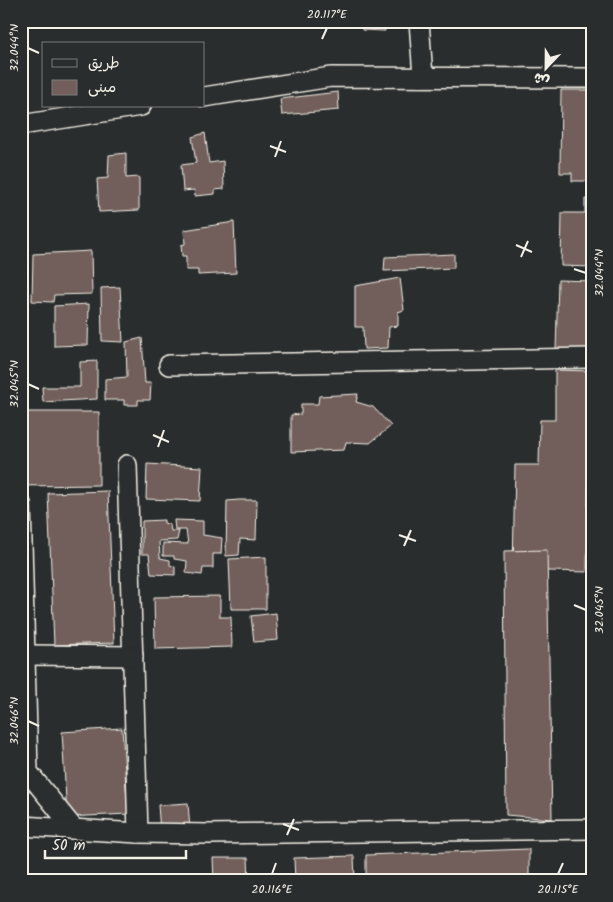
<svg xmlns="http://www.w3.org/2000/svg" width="613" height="902" font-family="Kalam,'Playpen Sans Arabic',sans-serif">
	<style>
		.building { fill: #725f5b; stroke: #f4f1e8 }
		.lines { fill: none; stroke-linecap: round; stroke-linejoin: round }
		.minor-casing { stroke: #f4f1e8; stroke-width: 22 }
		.minor { stroke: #2a2d2e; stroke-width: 19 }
		.ticks { fill: none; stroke: #f4f1e8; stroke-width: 2 }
		.neatline { fill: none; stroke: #f4f1e8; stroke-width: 2 }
		.ticks-label { font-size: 12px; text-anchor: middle; fill: #f4f1e8 }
	</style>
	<rect width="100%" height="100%" fill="#2a2d2e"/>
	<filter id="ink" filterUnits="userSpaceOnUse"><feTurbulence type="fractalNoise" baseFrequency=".02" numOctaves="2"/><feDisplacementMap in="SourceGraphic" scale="10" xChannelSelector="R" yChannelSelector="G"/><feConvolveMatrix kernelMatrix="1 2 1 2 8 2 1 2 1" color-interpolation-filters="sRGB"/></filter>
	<g filter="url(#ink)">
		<g class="building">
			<path d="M361,21H402V24H385V31L362,30Z"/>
			<path d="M561,90H592V181H572V173H560Z"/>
			<path d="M338,92L339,110L282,115L280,99Z"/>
			<path d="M205,133L209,163L223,161L224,189L215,190V194L195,196L194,190L183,191L181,165L196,163L192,137Z"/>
			<path d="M126,153V178L139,177V210L99,212L97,179L108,178L109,155Z"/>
			<path d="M585,199H592V267L561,266L562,213H585Z"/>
			<path d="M234,222L236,273L198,275V270H186V256H182L181,245L185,244L184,230Z"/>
			<path d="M91,251L92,294L54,295L53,302L32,301L33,254Z"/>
			<path d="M454,254V268L384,271L385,257Z"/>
			<path d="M400,278L404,310L398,312V326L389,327L388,348L364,349L363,327H355V286Z"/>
			<path d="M558,280L592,281V352L556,351Z"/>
			<path d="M120,287L123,342L102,341L101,288Z"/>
			<path d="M89,304L88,345L54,346V306Z"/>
			<path d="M142,338L145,383H151L150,400H138V405H124V400H105V379L127,377L126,342Z"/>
			<path d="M97,361V399L43,402L42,387H80V362Z"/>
			<path d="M555,370L592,371V447L589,448L587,572L513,570L515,465H539L540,420H555Z"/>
			<path d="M358,394L356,402L373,407L391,426L370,443L346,442L344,450L291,452V415L301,414V404H318L319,396Z"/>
			<path d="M21,412H99V485L21,486Z"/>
			<path d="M147,464L202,467L200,501L146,499Z"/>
			<path d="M108,491L114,643L54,645L48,493Z"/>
			<path d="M239,500H257L256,540L240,539L239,555L226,556L227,501Z"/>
			<path d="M164,520V523L170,525L171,531H179L177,540L159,541L160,558L170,560V565L175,567V575L151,574L149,554H142V521Z"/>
			<path d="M174,520L203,521V535L222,538L221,554H213V568H203L202,575L186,573L187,561L174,559V556H163V543L188,544L186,530H175Z"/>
			<path d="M547,550L552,819L506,815L504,551Z"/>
			<path d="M266,557V609H231L229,559Z"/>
			<path d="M220,596V617H231L232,647L155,649L154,597Z"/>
			<path d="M276,613L278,640L254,642L251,616Z"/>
			<path d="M122,728L128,814L67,817L62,732Z"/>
			<path d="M188,803L190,830L160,832L158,805Z"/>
			<path d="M529,849V881H366V855Z"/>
			<path d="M354,856L355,881H295L294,858Z"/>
			<path d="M213,858H248L249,881H214Z"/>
		</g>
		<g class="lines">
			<defs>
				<g id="minor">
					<path d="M419,21L423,77"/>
					<path d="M204,97L331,77L592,78"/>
					<path d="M21,125L141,106"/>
					<path d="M169,365L592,358"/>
					<path d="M127,465L138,833"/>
					<path d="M21,504L28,772L74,829"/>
					<path d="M25,655L133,656"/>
					<path d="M21,826L138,833L209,834L592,829"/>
				</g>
			</defs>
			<use href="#minor" class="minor-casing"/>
			<use href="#minor" class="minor"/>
		</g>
	</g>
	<path class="ticks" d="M322,39L327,28M28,48L39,53M270,146L286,152M275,157L281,141M516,245L532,252M521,257L528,241M574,269L586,273M28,384L39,389M153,435L169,442M158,447L164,430M399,535L416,541M404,546L411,530M574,605L586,610M28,721L39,726M283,824L299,830M287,835L294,819M272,874L276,863M558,874L563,863"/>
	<rect width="613" height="902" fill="none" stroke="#2a2d2e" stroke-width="55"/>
	<rect x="42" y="42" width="162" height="65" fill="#2a2d2e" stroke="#7b7b78"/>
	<rect x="52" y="59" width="25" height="8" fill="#2a2d2e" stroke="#7b7b78"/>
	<text x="88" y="68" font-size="15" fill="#f4f1e8">طريق</text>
	<rect x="52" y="80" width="25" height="15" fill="#725f5b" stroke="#7b7b78"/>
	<text x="88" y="92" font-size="15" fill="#f4f1e8">مبنى</text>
	<g transform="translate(546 68) rotate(202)" stroke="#2a2d2e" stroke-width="4" paint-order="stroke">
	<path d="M0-4L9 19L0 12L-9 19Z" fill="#f4f1e8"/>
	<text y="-8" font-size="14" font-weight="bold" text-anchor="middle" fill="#f4f1e8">ش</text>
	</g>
	<path d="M45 850v8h141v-8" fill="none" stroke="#f4f1e8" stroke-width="2.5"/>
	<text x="52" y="850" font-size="15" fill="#f4f1e8" stroke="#2a2d2e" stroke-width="4" paint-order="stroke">50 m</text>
	<rect x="28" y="28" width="558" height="846" class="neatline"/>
	<g class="ticks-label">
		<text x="327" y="18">20.117°E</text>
		<text transform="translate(14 48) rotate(-90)" y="4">32.044°N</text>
		<text transform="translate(599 273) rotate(-90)" y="4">32.044°N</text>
		<text transform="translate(14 384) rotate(-90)" y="4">32.045°N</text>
		<text transform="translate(599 610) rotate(-90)" y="4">32.045°N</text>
		<text transform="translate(14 721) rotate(-90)" y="4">32.046°N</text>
		<text x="272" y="893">20.116°E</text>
		<text x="558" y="893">20.115°E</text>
	</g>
</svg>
